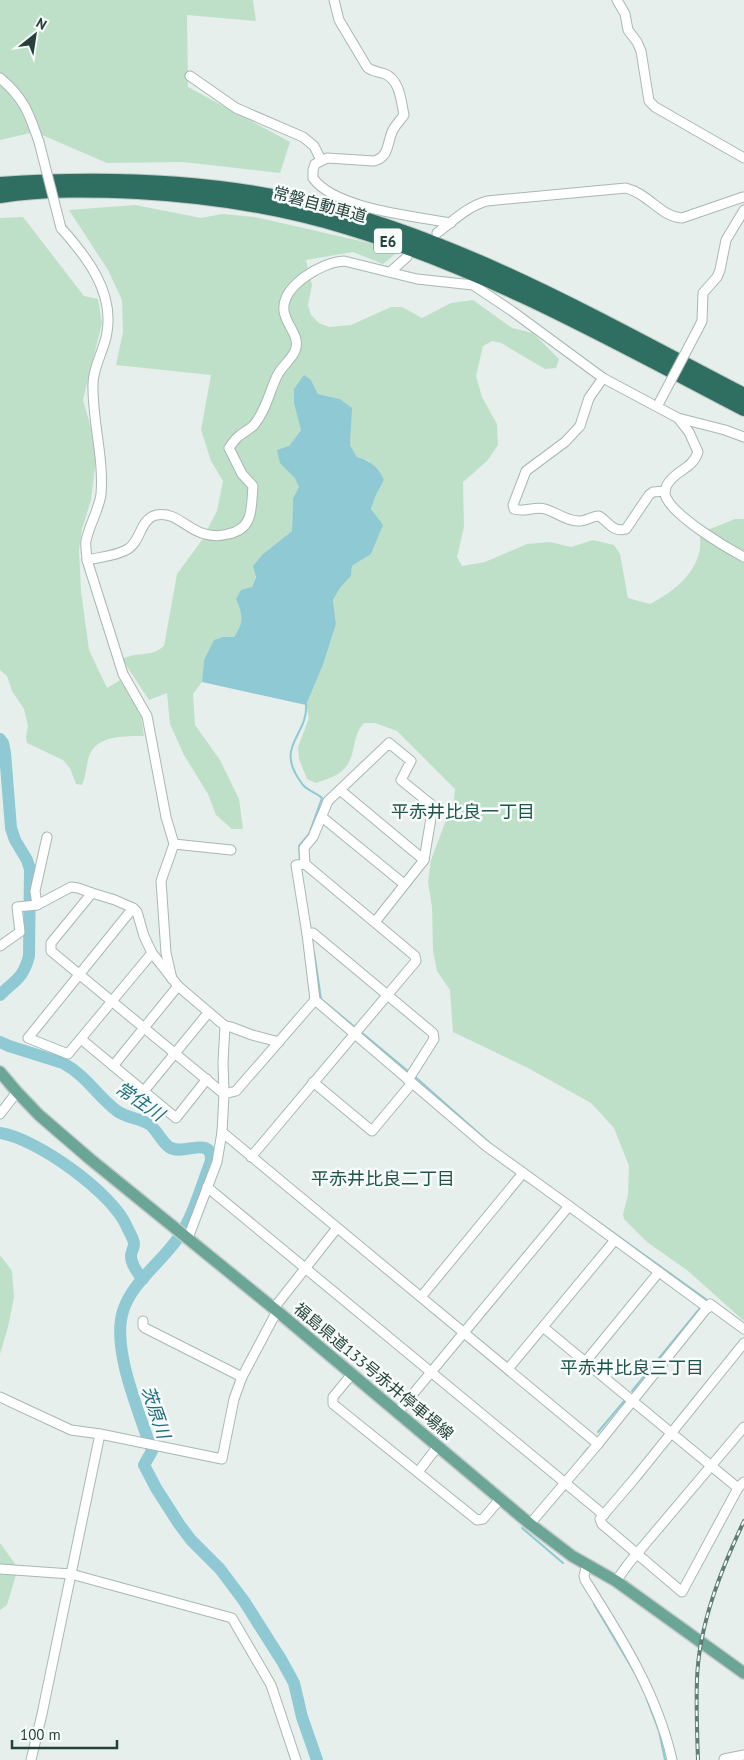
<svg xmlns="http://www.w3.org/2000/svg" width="744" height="1760" font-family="'PT Sans','Noto Sans JP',sans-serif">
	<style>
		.green { fill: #bfe0c8 }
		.water { fill: #8ec9d4 }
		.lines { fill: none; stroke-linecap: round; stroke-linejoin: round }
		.stream { stroke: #8ec9d4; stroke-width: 2 }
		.river { stroke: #8ec9d4; stroke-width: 12 }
		.minor-casing { stroke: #a8b8b2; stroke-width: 11 }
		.major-casing { stroke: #c2cac8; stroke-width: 14 }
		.highway-casing { stroke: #c2cac8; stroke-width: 16 }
		.minor { stroke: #fff; stroke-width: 9 }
		.major { stroke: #6aa596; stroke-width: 11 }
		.highway { stroke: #2f6f62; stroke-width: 14 }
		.rail-casing { stroke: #5f7d75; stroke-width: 4 }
		.rail { stroke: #f7fbf9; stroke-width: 2; stroke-dasharray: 5.5; stroke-linecap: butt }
		.minor-bridge-casing { stroke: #a8b8b2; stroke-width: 11; stroke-linecap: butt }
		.minor-bridge { stroke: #fff; stroke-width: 9 }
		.labels { text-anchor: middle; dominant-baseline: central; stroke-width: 5; stroke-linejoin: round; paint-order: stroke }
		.shield { fill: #f7fbf9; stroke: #637a73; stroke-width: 1 }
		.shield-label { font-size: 15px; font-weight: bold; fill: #24423a }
		.street-label { font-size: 16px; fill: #24423a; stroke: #f7fbf9 }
		.neighbourhood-label { font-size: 18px; fill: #1f5548; stroke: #f7fbf9 }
		.water-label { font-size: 18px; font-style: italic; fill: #1c6f80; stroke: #f7fbf9 }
	</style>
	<rect width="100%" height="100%" fill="#e6efeb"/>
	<g class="green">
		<path d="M0,0H253L256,21L187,15L188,87L290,142L280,173L183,162L107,163L35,132L0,140Z"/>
		<path d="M135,205L201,218L222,214L255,217L400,250L383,264L353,252L306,260L312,285L308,305L311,315L319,323L329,327L351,325L391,307H402L422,318L451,303L473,300L512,328L533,333L559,359L556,368L545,369L501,343L492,341L483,346L476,376L482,397L497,424L498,445L487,461L463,482L464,527L457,557L462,566L485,562L527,544L550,542L571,547L593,540L614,545L620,554L628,598L650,604C671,593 693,577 699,553C701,547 700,539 700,533L735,519H744V1321L688,1271L647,1242L624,1219L623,1214L628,1195L629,1166L614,1128L591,1103L528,1068L453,1032L450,990L437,971L433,951L432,907L428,882L431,860L454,799L455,789L397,731L375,723H364C351,736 357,756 344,769C338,776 325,780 316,783L307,779L299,759L298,747L309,718L306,705L323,665L336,624L333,600L340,588L351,576L352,566L371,554L382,525L371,509L375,497L384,480L369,461L357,457L350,445L351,408L340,399L318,394L311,380L299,420L301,430L289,446L299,487L293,498L292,531L263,554L252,587L236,599C243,616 244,622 234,637H223L204,660L202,682L193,694L195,725L220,760L239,799L243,829H232L216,815L208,794L184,755L170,724L167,693L149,700L122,659C139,651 150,658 164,646L177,574L202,540L217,511L223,481L211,461L201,430L211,375L116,365L123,332L122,300L108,270L69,210Z"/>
		<path d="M23,217L84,296L98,299L102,323L83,400L96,446L95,468L91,500L82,529L79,550L81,591L89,650L107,688L120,680L141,716L144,736C127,736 98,735 90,754C86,763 87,774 82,785L76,784L70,768L63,760L27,743L26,737L28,726L24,709L12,691L7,676L0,670V218Z"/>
		<path d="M0,1255L12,1271L14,1297L8,1327L0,1354Z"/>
		<path d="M0,1543L18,1568L7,1605L0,1610Z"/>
	</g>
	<path class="water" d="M304,375L311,380L318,394L340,399L352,408L350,445L357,457C371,461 378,467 384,480L375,497L371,509L383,525L371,554L352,566L351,576L340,588L333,600L336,624L323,665L306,705L202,682L204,660L214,640L223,637H234C244,622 243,616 236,599L241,590L252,587L256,577L253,566L263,554L292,531L293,498L299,487L295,478L280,463L277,450L289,446L301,430L294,403V389Z"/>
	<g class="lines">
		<g class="stream">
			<path d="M300,861L299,846L309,834L322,798C317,793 308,791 303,785C272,745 309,737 306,703"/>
			<path d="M314,952L321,999L356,1028"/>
			<path d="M361,1032L409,1072"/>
			<path d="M413,1075L492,1145"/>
			<path d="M579,1208L707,1300V1301"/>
			<path d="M632,1391L701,1307"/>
			<path d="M598,1432L625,1400"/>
			<path d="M577,1462L588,1448"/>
			<path d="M522,1528L563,1563"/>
			<path d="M594,1604L636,1675L643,1690"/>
			<path d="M646,1697L659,1731L665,1760"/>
		</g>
		<g class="river">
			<path d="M0,739L3,743L5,753L11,828L15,840L27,860L30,869L29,956C23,979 15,980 0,995"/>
			<path d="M0,1042L9,1046L63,1063C87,1076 97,1096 117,1111C127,1118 139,1118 149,1124C157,1130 161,1141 169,1147C183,1157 212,1134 211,1161C202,1184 192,1220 178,1238C161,1263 132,1282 123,1311C111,1349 140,1414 152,1451L144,1465L156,1488L179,1524L191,1540L220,1569L244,1601L282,1661L294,1683L302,1717L317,1760"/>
			<path d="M0,1133C36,1138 113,1193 127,1227C129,1232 134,1239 134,1244C134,1248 131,1252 131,1256C131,1264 138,1274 143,1279"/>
		</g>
		<defs>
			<g id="minor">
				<path d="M334,0L339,20L367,67C372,72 378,71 385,74C400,80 401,101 404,115C400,121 395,125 392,132C387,144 389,157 374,161L327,158L315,164L313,170V178C335,209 414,216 451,223"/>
				<path d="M617,0L625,14L628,30L637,42L641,51L649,101L655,107L744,158"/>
				<path d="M190,76L236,108L303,137L314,146L321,160"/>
				<path d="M0,78C24,98 29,113 39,142"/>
				<path d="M61,228C86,256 114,291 107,332C105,349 93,366 93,384C92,421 104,456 101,494C99,510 89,525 86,541C85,547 87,554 87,560L123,674L147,716L166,817L174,844L161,881L166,953L172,979"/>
				<path d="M437,233C453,221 468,206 487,201L626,188C649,194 661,217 682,218L743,197"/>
				<path d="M390,272L407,257"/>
				<path d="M698,329L702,321L703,293L717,277L720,270L726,240L744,210"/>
				<path d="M603,378L589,398L580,426L565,442L526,471L513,505L514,509C524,513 534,506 545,509C556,512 568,522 580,521C586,521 592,516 599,516C609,522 613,533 626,529L649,495L653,492L665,491"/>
				<path d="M678,418L725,430L744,437"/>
				<path d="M87,560C100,557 117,556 128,549C141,541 140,519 156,515C176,511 187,530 205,534C212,536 221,536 228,534C254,529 251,508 253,486L242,474L229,448C232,444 235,439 239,436C244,432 250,429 254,425C266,410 269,393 277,376C281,367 291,360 295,351C301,336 286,326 284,311C281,286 322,262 344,261L417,279L473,285L512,311L603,378L678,418L689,432L698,452C692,470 675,470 667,485C665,489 664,495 667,499C677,518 725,547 744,557"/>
				<path d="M340,790L424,860L375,922"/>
				<path d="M322,817L404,884"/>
				<path d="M174,844L231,850"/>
				<path d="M305,864L296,865L307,934L315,1000"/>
				<path d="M37,905L35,891L47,837"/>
				<path d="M133,908L28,1038L68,1054L152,953"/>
				<path d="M307,934L313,933L433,1033L434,1039L408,1080"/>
				<path d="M0,946L20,932L17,907L37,905L71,887L78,888L92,893"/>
				<path d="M81,1039L176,1118L207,1079"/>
				<path d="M113,1066L178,986"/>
				<path d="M313,1082L372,1131L412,1083"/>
				<path d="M144,1091L208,1013"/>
				<path d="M224,1094L51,951V943L92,893L115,900L133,908L137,912L144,936L152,953L178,986L225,1026"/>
				<path d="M224,1094L223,1062L225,1026L231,1027L252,1035L279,1042"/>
				<path d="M0,1114L17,1092"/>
				<path d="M222,1132L598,1444"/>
				<path d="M251,1157L416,961L415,956L305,864L304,848L313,837L328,801L389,743L411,761L401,780L433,806L424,860"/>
				<path d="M207,1187L604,1515"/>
				<path d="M188,1238L217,1162L222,1132L224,1094L236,1091L315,1000L486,1146L569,1206"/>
				<path d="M421,1297L523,1173"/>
				<path d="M274,1308L337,1228"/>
				<path d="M143,1321V1326L145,1328L242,1377"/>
				<path d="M543,1327L738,1488"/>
				<path d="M744,1343L635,1478L600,1519L602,1524L682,1592L738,1488L744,1482"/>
				<path d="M586,1361L659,1272"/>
				<path d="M508,1369L615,1240"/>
				<path d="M352,1374L333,1397V1404L477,1520L483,1519L500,1499"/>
				<path d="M0,1397L71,1430L100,1434L222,1459L234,1399L242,1377L277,1311"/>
				<path d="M398,1412L569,1206L708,1308"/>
				<path d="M418,1472L438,1446"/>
				<path d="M530,1524L598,1444L710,1304L744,1329"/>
				<path d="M587,1564L584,1576L585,1580C621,1637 657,1693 672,1760"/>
				<path d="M0,1569L71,1574L232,1618L271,1685L296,1760"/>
				<path d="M616,1581L629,1563L744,1427"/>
				<path d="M724,1759L744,1755"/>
				<path d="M31,1760L42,1714L100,1434"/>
			</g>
			<path id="major" d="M0,1072L17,1092L39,1115L90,1159L277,1311L530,1524L572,1556L616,1581L744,1673"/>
			<g id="highway">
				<path d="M0,184C103,177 206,180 307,203C463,240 603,322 744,395"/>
				<path d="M0,196C45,189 93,190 138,192C209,196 281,207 349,228C488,270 615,342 744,409"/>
			</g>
		</defs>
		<use href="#minor" class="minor-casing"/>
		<use href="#major" class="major-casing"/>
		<use href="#highway" class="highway-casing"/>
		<use href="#minor" class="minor"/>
		<use href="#major" class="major"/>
		<use href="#highway" class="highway"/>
		<defs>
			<path id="rail" d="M698,1760C697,1733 696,1706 697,1679C699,1624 721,1570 744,1521"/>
		</defs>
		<use href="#rail" class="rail-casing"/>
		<use href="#rail" class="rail"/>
		<defs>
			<g id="minor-bridge">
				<path d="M39,142L61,228"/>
				<path d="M659,403L698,329"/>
			</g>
		</defs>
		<use href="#minor-bridge" class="minor-bridge-casing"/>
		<use href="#minor-bridge" class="minor-bridge"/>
	</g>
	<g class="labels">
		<rect class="shield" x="374" y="228.5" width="28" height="25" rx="4"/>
		<g class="shield-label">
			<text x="388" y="241">E6</text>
		</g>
		<g class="street-label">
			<text transform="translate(320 204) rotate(15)">常磐自動車道</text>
			<text transform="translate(374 1371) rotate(40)">福島県道133号赤井停車場線</text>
		</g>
		<g class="neighbourhood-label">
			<text x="463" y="811">平赤井比良一丁目</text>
			<text x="383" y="1178">平赤井比良二丁目</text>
			<text x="632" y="1367">平赤井比良三丁目</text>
		</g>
		<g class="water-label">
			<text transform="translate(140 1101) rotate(34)">常住川</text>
			<text transform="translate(156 1412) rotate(71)">茨原川</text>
		</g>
	</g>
	<g transform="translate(35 35) rotate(30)" stroke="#f7fbf9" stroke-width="4" paint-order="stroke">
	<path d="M0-4L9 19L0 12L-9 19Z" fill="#24423a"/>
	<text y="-8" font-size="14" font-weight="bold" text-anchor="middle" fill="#24423a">N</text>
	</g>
	<path d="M12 1740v8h105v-8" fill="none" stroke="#24423a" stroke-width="2.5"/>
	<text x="20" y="1740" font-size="15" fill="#24423a" stroke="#f7fbf9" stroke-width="4" paint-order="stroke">100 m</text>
</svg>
